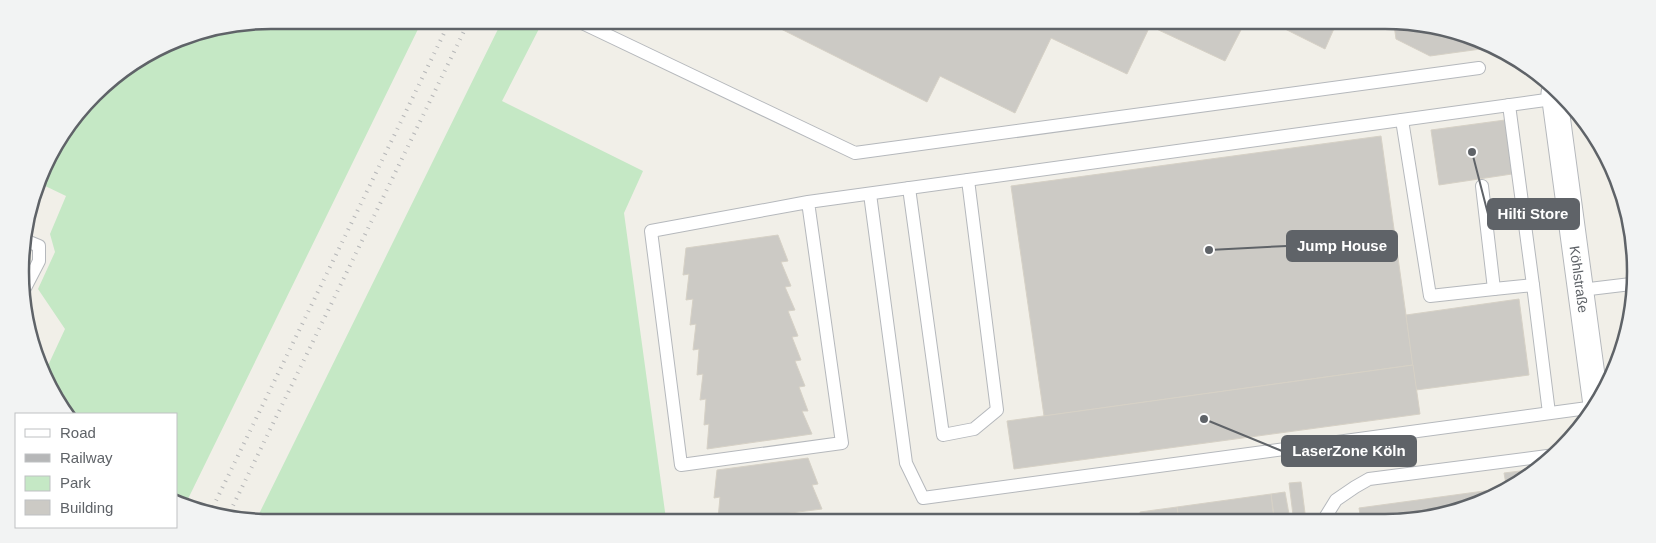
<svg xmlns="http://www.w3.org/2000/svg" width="1656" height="543" font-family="Helvetica,sans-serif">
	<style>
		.green { fill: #c5e8c5 }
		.building { fill: #cccac5; stroke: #d6d1c6 }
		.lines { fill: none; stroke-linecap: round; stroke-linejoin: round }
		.lane-casing { stroke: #b5b8bc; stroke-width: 14 }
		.street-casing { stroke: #b5b8bc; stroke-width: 27 }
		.lane { stroke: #fff; stroke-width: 12 }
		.street { stroke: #fff; stroke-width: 25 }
		.rail { stroke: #b6b7b8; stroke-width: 4; stroke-dasharray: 1 6; stroke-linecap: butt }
		.labels { text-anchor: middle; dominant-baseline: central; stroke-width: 4.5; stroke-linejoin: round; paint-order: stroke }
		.street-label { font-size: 14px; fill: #5f6368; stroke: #fff }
		.rim { fill: none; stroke: #5f6368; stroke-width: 2.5 }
		.leader { fill: none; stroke: #5f6368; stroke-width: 2 }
		.callout-dot { fill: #5f6368; stroke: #fff; stroke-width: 2 }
		.callout { fill: #5f6368; stroke: #5f6368; stroke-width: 2 }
		.callout-label { font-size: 15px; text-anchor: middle; font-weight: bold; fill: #fff }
	</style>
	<rect width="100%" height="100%" fill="#f1efe8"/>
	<g class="green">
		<path d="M271,20L422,21L186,503L176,499V414H65L63,411L45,372L65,329L38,289L55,252L50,234L66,196L39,183L46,160L105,83L176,39Z"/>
		<path d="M502,21H543L502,101L643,171L624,213L666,519L257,518Z"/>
	</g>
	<g class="building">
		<path d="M777,22L1150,24H1151L1127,74L1051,38L1015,113L940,76L927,102L775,26Z"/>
		<path d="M1150,24H1244L1225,61L1150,26Z"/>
		<path d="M1275,24H1336L1325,49Z"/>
		<path d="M1394,25H1420L1427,28L1438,27L1488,48L1430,56L1396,39Z"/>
		<path d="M1505,120L1512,174L1439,185L1431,130Z"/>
		<path d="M1381,136L1413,365L1044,416L1011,186Z"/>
		<path d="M778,235L788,261L781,262L791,286L785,287L795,310L788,311L798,336L792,337L801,360L795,361L805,386L799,387L808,411H802L812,434L707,449L709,424L704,425L706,399L700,400L703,374L697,375L699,349L693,350L696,324L690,325L693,299L686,300L689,274L683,275L686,248Z"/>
		<path d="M1519,299L1529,375L1416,390L1406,315Z"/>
		<path d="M1413,365L1420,414L1014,469L1007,421Z"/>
		<path d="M808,458L818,484L812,485L822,509L743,519H718L720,497L714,498L717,470Z"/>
		<path d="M1536,469V470L1507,490L1504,473Z"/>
		<path d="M1301,482L1305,513L1293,515L1289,483Z"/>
		<path d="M1506,488L1507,490L1495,497L1418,521H1361L1359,508Z"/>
		<path d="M1285,492L1289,514L1274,516L1271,494Z"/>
		<path d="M1271,494L1274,520H1179L1177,507Z"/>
		<path d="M1177,507L1179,520H1141L1140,512Z"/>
	</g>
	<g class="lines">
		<defs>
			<g id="lane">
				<path d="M578,21L855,153L1479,68"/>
				<path d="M1509,105L1533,285"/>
				<path d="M1402,120L1430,296L1494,289"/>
				<path d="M1482,186L1494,289L1533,285L1549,413"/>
				<path d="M909,188L943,435L974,429L997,410L968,180"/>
				<path d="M870,194L906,463L923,498L1595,407"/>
				<path d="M808,202L651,231L681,465L842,443L808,202L1560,98"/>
				<path d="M22,239L39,246V261L25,288"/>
				<path d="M1581,290L1631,284"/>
				<path d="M1323,521L1336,500L1355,487L1369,479L1555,455"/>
			</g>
			<g id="street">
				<path id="s1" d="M1554,93L1596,405"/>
			</g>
		</defs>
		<use href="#lane" class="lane-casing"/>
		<use href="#street" class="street-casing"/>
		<use href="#lane" class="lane"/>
		<use href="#street" class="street"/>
		<g class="rail">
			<path d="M210,513L450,21"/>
			<path d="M227,518L469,21"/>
		</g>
	</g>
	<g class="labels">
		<g class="street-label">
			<text stroke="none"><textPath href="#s1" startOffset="188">Köhlstraße</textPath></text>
		</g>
	</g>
	<path d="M0 0H1656V543H0ZM271 29H1385A242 242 0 0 1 1627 271V272A242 242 0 0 1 1385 514H271A242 242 0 0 1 29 272V271A242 242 0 0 1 271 29Z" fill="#f2f3f3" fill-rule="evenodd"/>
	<path class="rim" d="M271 29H1385A242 242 0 0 1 1627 271V272A242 242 0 0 1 1385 514H271A242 242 0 0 1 29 272V271A242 242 0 0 1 271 29Z"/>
	<path class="leader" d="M1472 152L1488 214M1209 250L1287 246M1204 419L1282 451"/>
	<g class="callout-dot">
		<circle cx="1472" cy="152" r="5"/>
		<circle cx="1209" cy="250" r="5"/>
		<circle cx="1204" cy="419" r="5"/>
	</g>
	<g class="callout">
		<rect x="1488" y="199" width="91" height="30" rx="5"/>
		<rect x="1287" y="231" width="110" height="30" rx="5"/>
		<rect x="1282" y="436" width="134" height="30" rx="5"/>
	</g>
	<g class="callout-label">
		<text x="1533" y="219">Hilti Store</text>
		<text x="1342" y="251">Jump House</text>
		<text x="1349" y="456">LaserZone Köln</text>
	</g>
	<rect x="15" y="413" width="162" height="115" fill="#ffffff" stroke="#bfc1c3"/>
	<rect x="25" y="429" width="25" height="8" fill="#ffffff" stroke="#bfc1c3"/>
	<text x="60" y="438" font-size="15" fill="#5f6368">Road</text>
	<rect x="25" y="454" width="25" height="8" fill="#b6b7b8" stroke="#bfc1c3"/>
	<text x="60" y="463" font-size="15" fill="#5f6368">Railway</text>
	<rect x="25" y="476" width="25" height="15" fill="#c5e8c5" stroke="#bfc1c3"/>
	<text x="60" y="488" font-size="15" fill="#5f6368">Park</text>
	<rect x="25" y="500" width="25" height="15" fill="#cccac5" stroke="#bfc1c3"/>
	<text x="60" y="513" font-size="15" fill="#5f6368">Building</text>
</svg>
